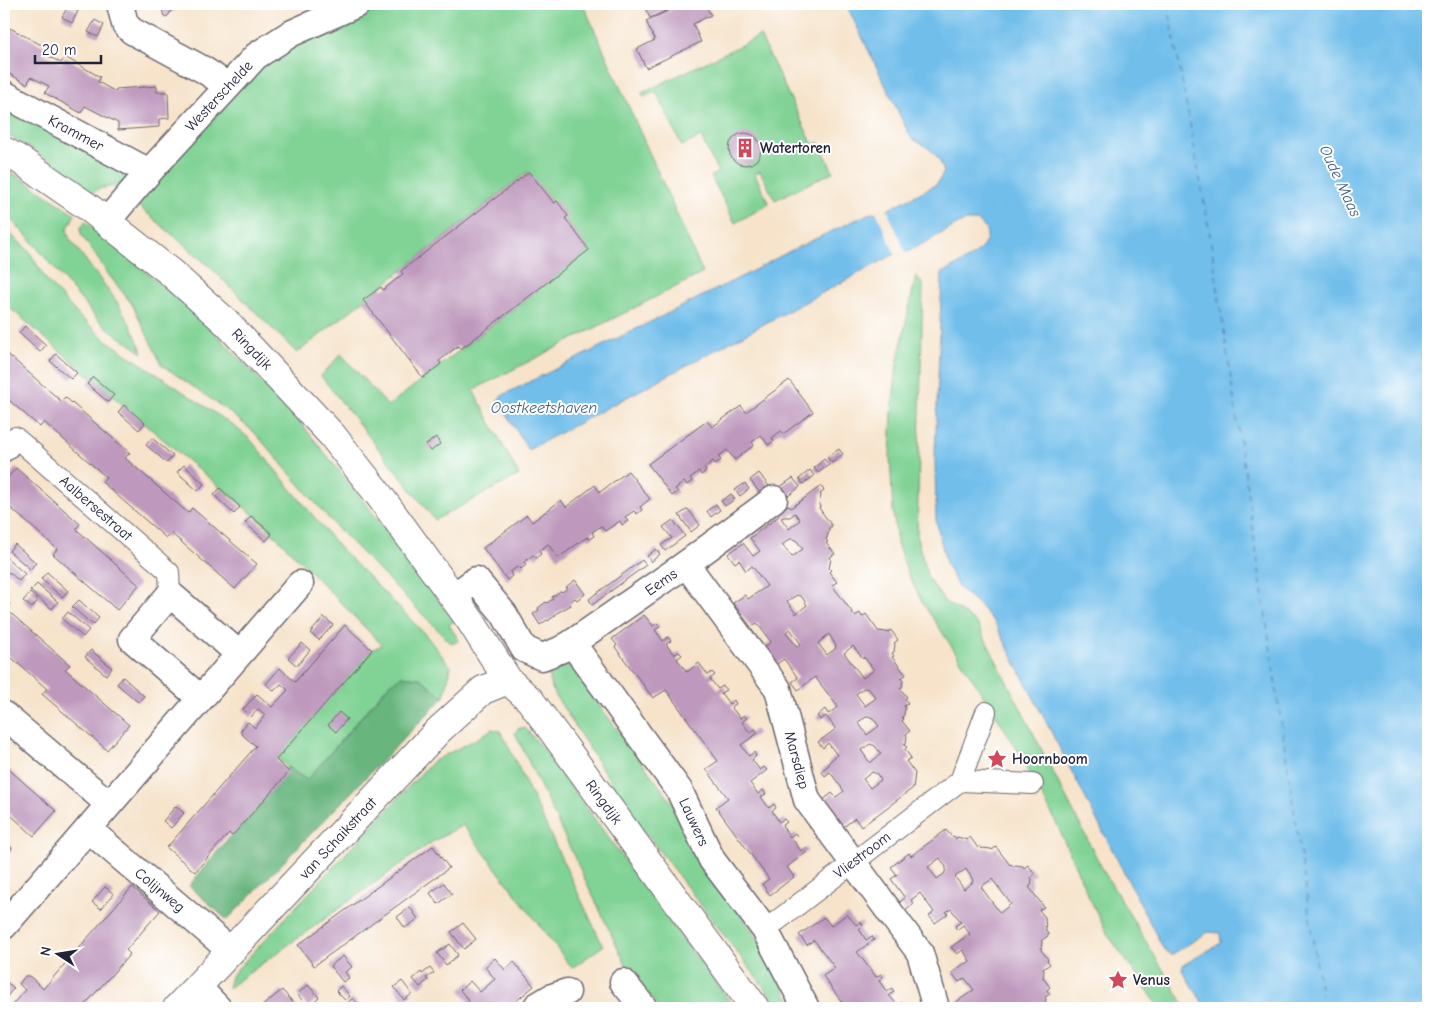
<svg xmlns="http://www.w3.org/2000/svg" width="1432" height="1012" font-family="'Comic Neue',sans-serif">
	<style>
		.green { fill: #81d395; stroke: #527a68 }
		.forest { fill: #68b57e; stroke: #456c5c }
		.water { fill: #71beeb; stroke: #4a7093 }
		.pier { fill: #f6e3ca }
		.lines { fill: none; stroke-linecap: round; stroke-linejoin: round }
		.ferry { stroke: #426081; stroke-width: 1; stroke-dasharray: 6 5; stroke-linecap: butt }
		.building { fill: #be99bd; fill-rule: evenodd }
		.pedestrian-casing { stroke: #6c666d; stroke-width: 22 }
		.minor-casing { stroke: #6c666d; stroke-width: 29 }
		.secondary-casing { stroke: #6c666d; stroke-width: 30 }
		.pedestrian { stroke: #fff; stroke-width: 20 }
		.minor { stroke: #fff; stroke-width: 26 }
		.secondary { stroke: #fff; stroke-width: 28 }
		.labels { text-anchor: middle; dominant-baseline: central; stroke-width: 4; stroke-linejoin: round; paint-order: stroke }
		.street-label { font-size: 15px; fill: #22223b; stroke: #fff }
		.poi-label { font-size: 15px; font-weight: bold; fill: #22223b; stroke: #fff; text-anchor: start }
		.water-label { font-size: 16px; font-style: italic; fill: #426081; stroke: #fff }
	</style>
	<rect width="100%" height="100%" fill="#fff"/>
	<filter id="ink" filterUnits="userSpaceOnUse"><feTurbulence type="fractalNoise" baseFrequency=".02" numOctaves="2"/><feDisplacementMap in="SourceGraphic" scale="10" xChannelSelector="R" yChannelSelector="G"/><feConvolveMatrix kernelMatrix="1 2 1 2 8 2 1 2 1" color-interpolation-filters="sRGB"/></filter>
	<filter id="wash" filterUnits="userSpaceOnUse"><feTurbulence type="fractalNoise" baseFrequency=".0096" numOctaves="4" result="noise"/><feDisplacementMap in="SourceGraphic" scale="20" xChannelSelector="R" yChannelSelector="G"/><feGaussianBlur stdDeviation="1.12" result="paint"/><feColorMatrix in="noise" values="0 0 0 0 0 0 0 0 0 0 0 0 0 0 0 0 0 1.4 0 .05"/><feComposite in="paint" operator="in"/></filter>
	<g filter="url(#wash)">
		<rect width="100%" height="100%" fill="#f6e3ca"/>
		<g class="green">
			<path d="M382,4H583L703,273L473,390L519,475L435,520L321,376L341,354L388,406L589,250L527,172L297,353L208,265L135,203L268,57Z"/>
			<path d="M760,36L813,145L819,142L833,172L775,200L760,171L755,174L769,204L735,223L711,176L718,172L701,137L682,146L656,92L644,97L642,93Z"/>
			<path d="M4,104L132,176L124,184L98,189L90,195L53,162L4,133Z"/>
			<path d="M4,168L22,179L75,214L67,230L69,238L117,302L131,326L143,353L117,335L98,320L27,236L11,220L4,215Z"/>
			<path d="M85,221L201,318L304,427L373,513L454,621L449,625L459,640L454,643L450,642L339,530L254,432L228,411L162,365L132,304L109,275L81,234L80,229Z"/>
			<path d="M4,228L29,251L47,281L80,317L106,340L234,426L250,439L338,546L424,633L451,667L444,697L420,678L402,676L389,684L307,780L287,767L276,757L369,651L382,645L262,522L186,459L10,308L4,315Z"/>
			<path d="M916,276L923,284L917,538L928,578L945,602L966,615L978,625L1104,872L1186,1008H1160L1108,935L1089,897L1053,816L1011,739L956,653L922,602L908,574L897,543L893,511L890,457L892,411L897,364Z"/>
			<path d="M557,663L570,666L681,815L688,841L759,940L794,1008H780L631,814L554,693L550,683L548,668Z"/>
			<path d="M519,728H525L545,751L667,918L735,1008H659L626,965L515,733Z"/>
			<path d="M492,729L500,731L504,737L603,946L572,968L463,825L432,842L228,988L231,976L432,762L480,737Z"/>
		</g>
		<path class="forest" d="M402,676L420,678L444,697L227,920L189,886L287,767L307,780L390,684Z"/>
		<path class="water" d="M846,4H1428V1008H1206L1182,970L1183,965L1221,943L1220,933L1208,932L1171,955L1163,948L995,623L979,605L958,587L946,563L936,520L935,456L942,273C959,264 1007,244 978,221H964L906,253L895,254L528,450L498,400L501,396L745,275L792,250L868,214L887,210L937,184L944,172C937,151 929,148 911,138Z"/>
		<path class="pier" d="M886,207L906,253L907,255L896,256L875,209Z"/>
		<g class="lines">
			<path class="ferry" d="M1168,4L1209,229L1323,1008"/>
		</g>
		<g id="blocks">
			<g class="building">
				<path d="M161,4H204L203,7L196,8L191,5L171,11L168,16L164,17Z"/>
				<path d="M643,4H681L650,18Z"/>
				<path d="M684,4H705L711,15L693,24L701,42L646,68L637,49L655,40L646,21Z"/>
				<path d="M68,6L78,11L72,23L62,17Z"/>
				<path d="M95,20L104,25L98,37L88,32Z"/>
				<path d="M10,28L47,48L43,53L61,63L65,57L100,77L98,82L116,92V89L157,86V92H168L169,118L159,119V127L118,130V123L85,106L81,113L45,93L49,86L31,77L27,84L4,71V32L7,33Z"/>
				<circle cx="745" cy="149" r="16"/>
				<path d="M529,172L554,203L557,201L568,216L565,218L589,250L461,349L458,346L439,361L441,364L423,378L363,300L381,287L383,290L403,274L401,271Z"/>
				<path d="M25,326L46,345L40,352L19,333Z"/>
				<path d="M4,351L61,401L65,397L130,453L125,458L188,513L192,508L257,564L235,589L171,533L166,538L119,497L102,482L106,477L44,422L40,427L4,396Z"/>
				<path d="M56,354L77,373L71,379L50,361Z"/>
				<path d="M93,377L114,395L108,402L87,384Z"/>
				<path d="M789,380L813,412L783,434L781,431L772,438L774,441L768,445L761,435L752,442L754,445L735,460L727,450L718,457L721,460L715,464L713,461L704,468L706,471L701,475L699,471L690,478L692,481L687,485L684,482L675,489L678,492L672,496L648,464L707,421L712,427L741,406L746,412Z"/>
				<path d="M124,405L145,423L139,430L118,412Z"/>
				<path d="M436,437L440,444L431,451L426,445Z"/>
				<path d="M152,438L173,456L167,463L146,445Z"/>
				<path d="M839,449L843,454L832,463L827,457Z"/>
				<path d="M824,459L829,465L818,473L814,468Z"/>
				<path d="M184,465L204,484L198,491L177,472Z"/>
				<path d="M16,468L80,524L76,529L139,585L117,610L53,554L57,549L4,502V482Z"/>
				<path d="M810,470L814,476L803,484L799,479Z"/>
				<path d="M628,471L650,499L640,507L642,510L637,514L634,511L625,517L628,521L622,525L620,521L605,531L601,526L592,532L594,536L589,539L587,537L558,558L548,544L539,551L541,554L536,558L533,555L524,562L526,565L521,569L519,566L510,572L512,576L507,580L483,548L527,515L532,522L561,500L566,507L595,485L600,492Z"/>
				<path d="M759,473L771,489L762,496L750,480Z"/>
				<path d="M793,478L800,487L784,499L777,489Z"/>
				<path d="M745,483L749,489L740,496L735,490Z"/>
				<path d="M821,486L824,491L820,494L821,495L819,504L820,507L819,508L832,526L828,529L829,531L826,540L828,542L826,543L835,554L830,557L831,559L829,568L831,570L829,572L837,582L832,585L855,616L860,613L862,617L866,614L878,631L886,632L887,633L891,630L898,640L894,643L895,644L894,652L892,653L894,656L892,657L906,675L901,678L903,680L902,687L900,688L907,697L905,699L908,703L904,706L905,708L904,715L902,717L904,719L902,721L910,731L906,734L907,736L906,743L904,745L907,747L905,749L911,758L906,761L915,773L913,788L861,827L855,818L841,829L826,808L827,804L823,800L832,793L836,797L844,791L830,772L825,776L821,771L829,765V762L837,755L828,743L823,748L818,742L836,729L826,716L820,720L817,716L825,709L828,714L838,707L815,677L798,690L792,682L798,678L784,659L774,666L762,649L771,642L757,623L751,627L733,603L745,595L748,599L767,586L752,566L746,571L739,560L735,563L728,554L743,543L753,556L760,551L750,538L779,516L777,513L788,505L791,508ZM795,513L800,520L789,529L781,518L784,517H790ZM790,539H793L797,541L803,549L792,557L782,545ZM797,595L802,597L807,605L796,614L787,601ZM790,629L801,644L797,647L786,632ZM829,634L836,646L835,649L827,655L818,643ZM853,646L863,659L864,657L874,670L863,678L844,653ZM864,688L869,689L876,698L865,706L856,694ZM868,716L873,718L879,726L867,735L858,722ZM870,744L875,746L881,754L870,763L861,750ZM872,772L877,774L881,780L870,788L863,779Z"/>
				<path d="M220,488L240,507L234,514L214,495Z"/>
				<path d="M731,494L735,499L725,506L721,501Z"/>
				<path d="M716,504L720,510L711,517L707,511Z"/>
				<path d="M688,509L700,525L691,532L679,515Z"/>
				<path d="M251,516L272,534L266,541L245,523Z"/>
				<path d="M673,520L685,536L665,551L661,545L672,538L663,527Z"/>
				<path d="M15,544L36,563L30,569L9,551Z"/>
				<path d="M656,549L660,554L651,562L647,556Z"/>
				<path d="M5,556L25,574L19,581L9,572L4,578Z"/>
				<path d="M642,560L646,565L592,605L589,599Z"/>
				<path d="M47,572L68,591L62,597L41,579Z"/>
				<path d="M575,580L585,594L577,600L575,598L569,603L571,605L555,614L556,615L548,621L547,620L540,625L533,614L539,610L538,608L546,602L547,603L553,599L552,597L561,591L562,592L568,588L566,587Z"/>
				<path d="M37,584L58,602L52,609L30,591Z"/>
				<path d="M30,593L38,600L32,608L23,601Z"/>
				<path d="M4,598L10,604L6,609L70,665L65,669L129,725L107,750L42,694L47,689L4,651Z"/>
				<path d="M79,600L99,618L93,625L72,607Z"/>
				<path d="M68,612L89,630L83,637L62,619Z"/>
				<path d="M644,615L653,626L657,623L660,627L655,630L663,641L668,637L671,641L666,644L674,655L679,652L682,655L677,659L687,672L699,663L708,675L712,672L715,675L710,679L718,689L723,686L726,690L721,693L729,704L734,700L736,704L731,707L740,718L744,715L747,718L742,722L750,733L755,729L758,733L741,745L749,756L754,752L756,756L752,760L760,770L764,767L767,770L750,783L758,794L763,790L766,794L761,797L769,808L774,804L776,808L772,811L779,822L784,819L787,822L782,826L790,837L795,833L797,836L793,840L801,851L806,848L808,851L787,867L794,877L770,895L762,884L769,879L716,807L728,798L706,769L718,761L666,690L653,698L615,647L617,645L612,639Z"/>
				<path d="M324,617L333,625L319,640L310,633Z"/>
				<path d="M345,625L372,650L276,760L289,772L232,836L229,833L195,872L166,847L168,846L256,746L246,738L241,733V730L248,722L255,728L265,715L258,709L251,717L243,709L257,694L272,707L288,690L281,684L274,691L266,684L280,668L295,682Z"/>
				<path d="M302,643L310,650L297,666L288,658Z"/>
				<path d="M91,650L112,668L106,675L85,657Z"/>
				<path d="M123,677L144,696L138,702L117,684Z"/>
				<path d="M339,712L347,719L336,732L328,725Z"/>
				<path d="M4,765L56,811L34,836L4,809Z"/>
				<path d="M176,806L184,813L171,828L163,821Z"/>
				<path d="M946,830L952,837L954,836L956,839L957,837L965,839L966,840L970,837L978,848L980,846L982,849L983,848L991,849L992,850L996,847L1010,865L1011,864L1014,867L1015,865L1023,866L1024,868L1028,865L1035,874L1031,877L1032,879L1031,886L1029,887L1044,907L1039,910L1045,917L1046,931L1049,935L1041,941L1042,942L1041,950L1048,959L1047,960L1050,964L1043,969L1044,971L1043,978L1050,987L1047,990L1050,994L1045,997L1046,999L1044,1008H969L968,1007L965,1008H960L956,1002L974,990L965,978L959,982L952,973L965,963L966,964L970,961L963,950L957,954L951,947L970,934L963,925L957,930L955,926L961,922L951,909L946,912L948,914L935,923L929,916L934,912L920,893L911,900L914,904L905,911L902,907L896,905L905,898L891,879L897,875L891,867L909,853L911,856ZM940,858L946,867V870L944,874L937,879L928,867ZM966,869L973,880L972,883L964,889L955,877ZM992,879L1011,904L1000,913L981,887Z"/>
				<path d="M4,841L12,848L7,855L4,853Z"/>
				<path d="M433,846L449,868L314,966L298,945Z"/>
				<path d="M444,883L452,894L438,904L430,893Z"/>
				<path d="M105,887L114,894L101,909L92,902Z"/>
				<path d="M132,887L160,911L126,950L130,954L82,1008H62L59,1006L58,1008H9L25,990L19,984L25,976H29L34,980L43,989Z"/>
				<path d="M410,907L418,919L405,928L397,917Z"/>
				<path d="M847,914L856,925L861,922L863,925L859,929L866,940L872,936L874,940L857,952L876,977L881,974L883,977L879,981L887,992L892,988L894,992L889,995L898,1006L902,1002L905,1006L902,1008H846L823,976L835,968L814,940L807,945L799,935L824,917L831,926Z"/>
				<path d="M463,923L476,939L464,949L451,932Z"/>
				<path d="M450,944L458,955L446,965L437,953Z"/>
				<path d="M343,956L352,967L345,972L349,978L343,982L330,966Z"/>
				<path d="M495,958L505,970L514,962L534,986L508,1008H461L469,1001L460,990L470,981L480,992L495,979L485,967Z"/>
				<path d="M430,968L434,973L426,978L428,980L420,987L413,979L421,972L422,974Z"/>
				<path d="M5,981L14,988L4,1000V982Z"/>
				<path d="M402,981L412,994L404,1000L394,987Z"/>
				<path d="M308,985L319,997L308,1007L297,994Z"/>
				<path d="M341,986L350,996L345,1000L336,991Z"/>
				<path d="M282,990L298,1008H262L261,1007Z"/>
				<path d="M353,998L362,1008H352L347,1003Z"/>
			</g>
		</g>
	</g>
	<g filter="url(#ink)">
		<use href="#blocks" fill-opacity="0" stroke="#6c666d" stroke-width="1"/>
		<g class="lines">
			<defs>
				<g id="pedestrian">
					<path d="M6,446L15,437L169,572L170,594"/>
					<path d="M960,781L986,712"/>
					<path d="M765,930L960,781L1033,784"/>
				</g>
				<g id="minor">
					<path d="M120,4L125,24L132,31L204,70L228,86"/>
					<path d="M4,94L149,172"/>
					<path d="M106,222L149,172L256,56L290,34L357,4"/>
					<path d="M4,444L6,446L4,448"/>
					<path d="M686,564L778,689L807,800L920,953L936,1008"/>
					<path d="M453,597L476,580L504,614L524,649L542,657L560,650L572,643L686,564L774,499"/>
					<path d="M572,643L679,790L712,860L765,930L806,1008"/>
					<path d="M200,698L132,639L170,594L239,654"/>
					<path d="M4,715L109,804"/>
					<path d="M88,829L231,951"/>
					<path d="M4,926L300,584"/>
					<path d="M623,982L644,1008"/>
					<path d="M198,987L218,1008"/>
					<path d="M536,1008L537,1006L552,997L567,992"/>
				</g>
				<g id="secondary">
					<path d="M4,151L20,160L88,207L170,272L227,323L332,435L379,495L470,620L508,680L530,700L755,1008"/>
					<path d="M177,1008L438,731L483,690L508,680"/>
				</g>
			</defs>
			<use href="#pedestrian" class="pedestrian-casing"/>
			<use href="#minor" class="minor-casing"/>
			<use href="#secondary" class="secondary-casing"/>
			<use href="#pedestrian" class="pedestrian"/>
			<use href="#minor" class="minor"/>
			<use href="#secondary" class="secondary"/>
		</g>
	</g>
	<defs>
		<symbol id="building-bare" viewBox="-9 -9 18 18"><path d="M-4-6H4V6H1V3H-1V6H-4ZM-2.5-4.3h1.7v1.8h-1.7ZM.8-4.3h1.7v1.8H.8ZM-2.5-1h1.7V.8h-1.7ZM.8-1h1.7V.8H.8Z" fill="#d1495b" stroke="#fff" stroke-width="2.5" paint-order="stroke"/></symbol>
		<symbol id="sight-bare" viewBox="-9 -9 18 18"><path d="M0-6L1.8-2.2L6-1.7L2.9 1.2L3.7 5.4L0 3.3L-3.7 5.4L-2.9 1.2L-6-1.7L-1.8-2.2Z" fill="#d1495b" stroke="#fff" stroke-width="2.5" paint-order="stroke"/></symbol>
	</defs>
	<g fill-rule="evenodd">
		<use href="#building-bare" x="731" y="134" width="28" height="28"/>
		<use href="#sight-bare" x="983" y="745" width="28" height="28"/>
		<use href="#sight-bare" x="1104" y="966" width="28" height="28"/>
	</g>
	<g class="labels">
		<g class="street-label">
			<text transform="translate(219 96) rotate(-47)">Westerschelde</text>
			<text transform="translate(76 133) rotate(28)">Krammer</text>
			<text transform="translate(252 349) rotate(46)">Ringdijk</text>
			<text transform="translate(96 508) rotate(41)">Aalbersestraat</text>
			<text transform="translate(661 582) rotate(-35)">Eems</text>
			<text transform="translate(797 760) rotate(75)">Marsdiep</text>
			<text transform="translate(604 802) rotate(54)">Ringdijk</text>
			<text transform="translate(694 822) rotate(65)">Lauwers</text>
			<text transform="translate(338 838) rotate(-47)">van Schaikstraat</text>
			<text transform="translate(862 855) rotate(-37)">Vliestroom</text>
			<text transform="translate(160 890) rotate(40)">Colijnweg</text>
		</g>
		<g class="poi-label">
			<text x="760" y="148">Watertoren</text>
			<text x="1012" y="759">Hoornboom</text>
			<text x="1133" y="980">Venus</text>
		</g>
		<g class="water-label">
			<text transform="translate(1340 181) rotate(65)">Oude Maas</text>
			<text x="544" y="408">Oostkeetshaven</text>
		</g>
	</g>
	<rect width="1432" height="1012" fill="none" stroke="#fff" stroke-width="20"/>
	<g transform="translate(58 954) rotate(282)" stroke="#ffffff" stroke-width="4" paint-order="stroke">
	<path d="M0-4L9 19L0 12L-9 19Z" fill="#22223b"/>
	<text y="-8" font-size="14" font-weight="bold" text-anchor="middle" fill="#22223b">N</text>
	</g>
	<path d="M35 55v8h66v-8" fill="none" stroke="#22223b" stroke-width="2.5"/>
	<text x="42" y="55" font-size="15" fill="#22223b" stroke="#ffffff" stroke-width="4" paint-order="stroke">20 m</text>
</svg>
